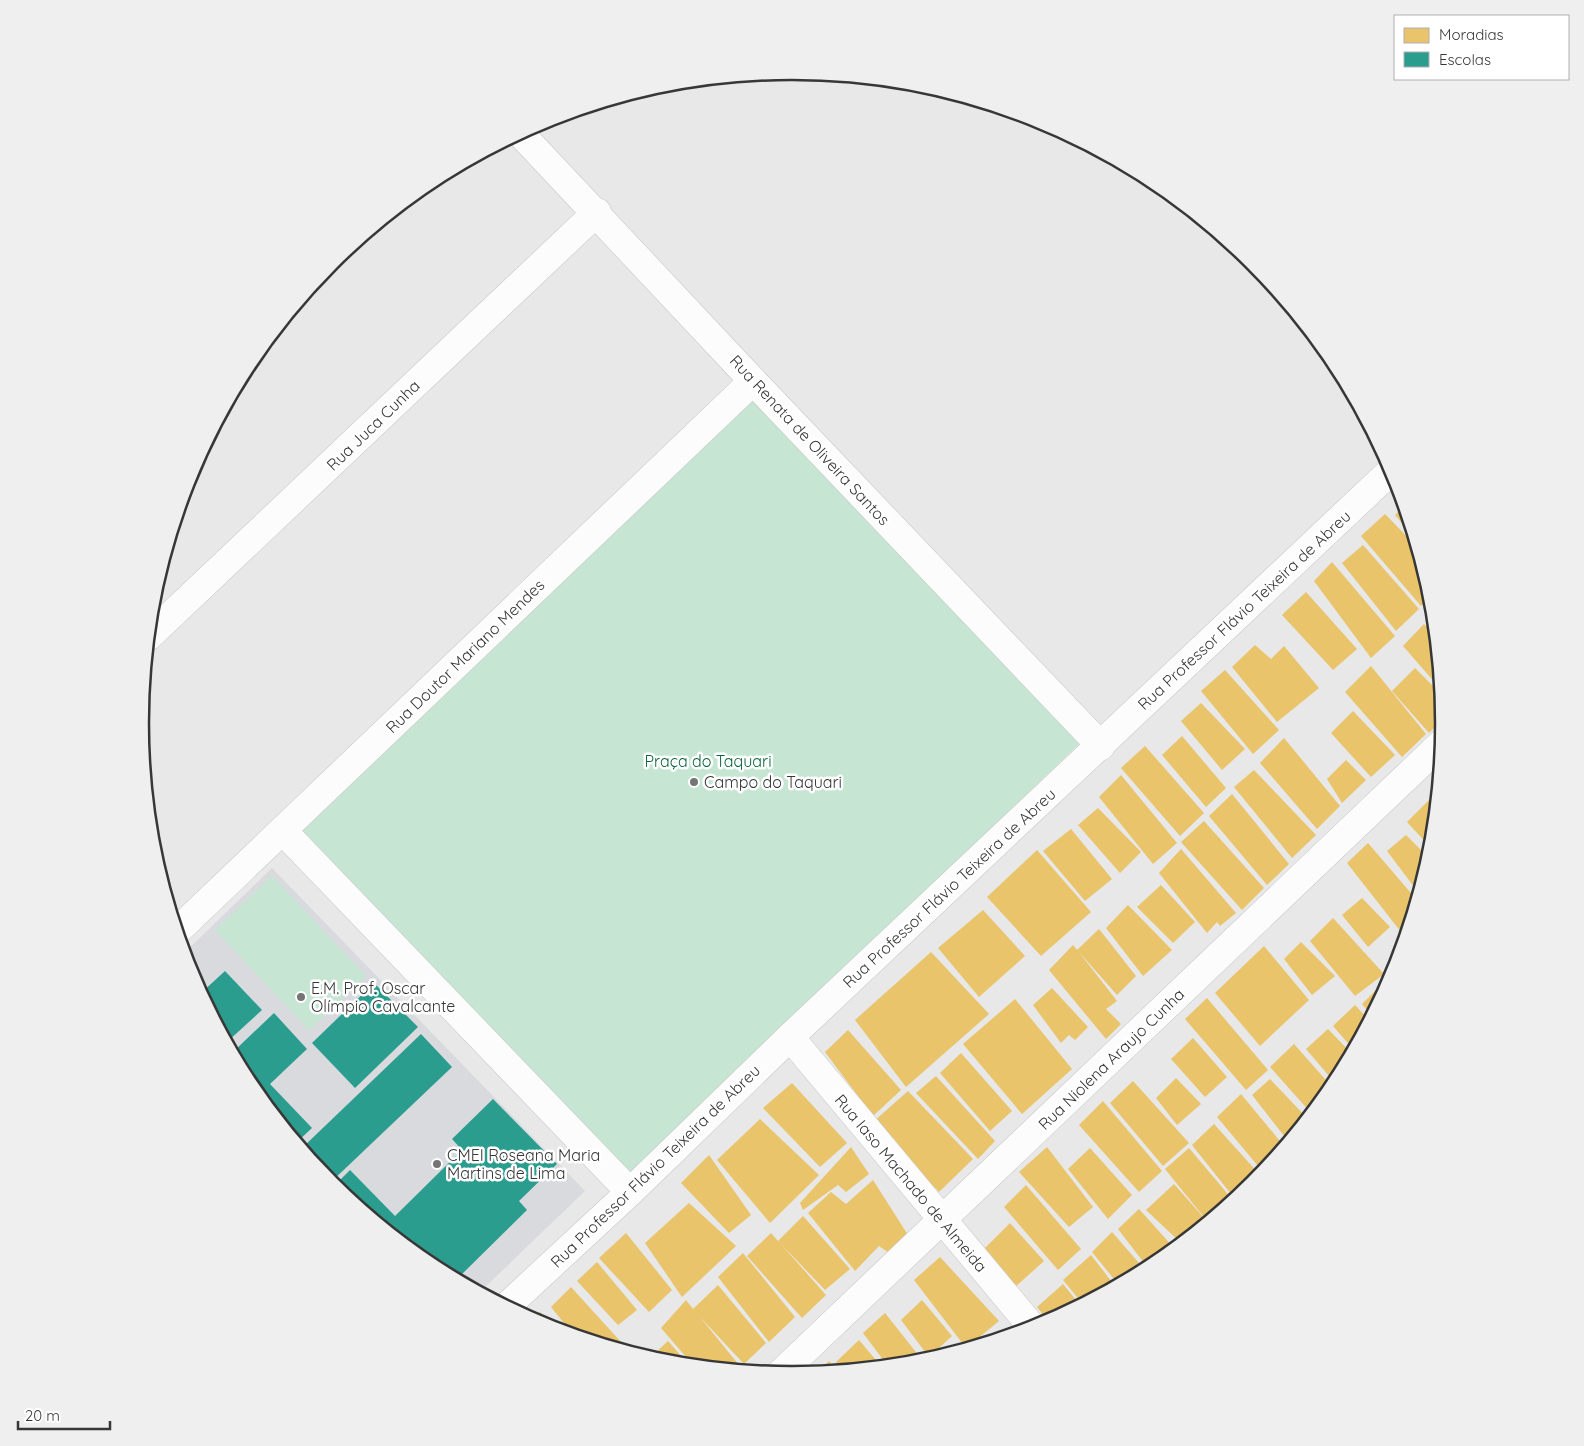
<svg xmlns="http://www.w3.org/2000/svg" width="1584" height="1446" font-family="Quicksand,sans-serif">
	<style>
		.built { fill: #d8dade }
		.green { fill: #c6e5d3 }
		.homes { fill: #e9c46a }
		.schools { fill: #2a9d8f }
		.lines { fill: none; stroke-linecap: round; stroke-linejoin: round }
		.street-casing { stroke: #c5c5c5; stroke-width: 29 }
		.street { stroke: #fcfcfc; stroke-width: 28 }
		.poi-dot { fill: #757575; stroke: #fff; stroke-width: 2 }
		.labels { text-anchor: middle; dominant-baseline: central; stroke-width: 5; stroke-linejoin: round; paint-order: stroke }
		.street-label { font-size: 16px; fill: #373737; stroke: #fff }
		.park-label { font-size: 16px; fill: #0d653f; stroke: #fff }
		.poi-label { font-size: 16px; fill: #373737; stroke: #fff; text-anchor: start }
		.rim { fill: none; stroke: #373737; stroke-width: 2.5 }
	</style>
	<rect width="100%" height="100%" fill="#e8e8e8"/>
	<path class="built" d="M272,868L585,1191L480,1292L430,1265L331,1184L250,1085L190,972L184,953Z"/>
	<g class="green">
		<path d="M753,381L1081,742L628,1176L283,831Z"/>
		<path d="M272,876L366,976L309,1030L215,930Z"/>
	</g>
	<g class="homes">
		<path d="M1404,506L1409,521L1413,536L1395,515Z"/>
		<path d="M1385,514L1417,547L1431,596L1421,606L1361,536Z"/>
		<path d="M1363,545L1419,609L1396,631L1342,563Z"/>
		<path d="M1332,562L1395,636L1371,658L1314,581Z"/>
		<path d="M1306,592L1357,649L1333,670L1282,615Z"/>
		<path d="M1424,624L1435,635L1440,683L1437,685L1403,646Z"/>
		<path d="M1255,645L1271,659L1284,646L1319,688L1277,722L1232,667Z"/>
		<path d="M1371,666L1426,734L1402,757L1345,692Z"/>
		<path d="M1415,668L1441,694L1443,719L1429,733L1392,691Z"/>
		<path d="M1225,670L1279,730L1253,754L1201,691Z"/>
		<path d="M1201,703L1245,749L1222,770L1181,721Z"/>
		<path d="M1353,711L1395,755L1371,777L1331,733Z"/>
		<path d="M1182,736L1226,788L1206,807L1162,755Z"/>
		<path d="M1284,738L1340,806L1317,829L1260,763Z"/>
		<path d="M1145,746L1204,813L1180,836L1121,768Z"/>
		<path d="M1346,760L1366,780L1342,803L1327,779Z"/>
		<path d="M1254,770L1316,835L1292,858L1234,787Z"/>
		<path d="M1121,775L1177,843L1153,864L1099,797Z"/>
		<path d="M1232,794L1289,864L1267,885L1209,816Z"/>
		<path d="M1431,798L1436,804L1431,848L1407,822Z"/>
		<path d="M1098,808L1141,852L1120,873L1078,825Z"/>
		<path d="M1204,821L1264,888L1242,910L1181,842Z"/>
		<path d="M1071,829L1112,879L1085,901L1043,851Z"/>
		<path d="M1406,835L1429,858L1418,892L1387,851Z"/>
		<path d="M1368,843L1416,899L1405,937L1347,863Z"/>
		<path d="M1181,849L1236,913L1220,926L1217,922L1207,933L1159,873Z"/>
		<path d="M1037,850L1091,912L1041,956L987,897Z"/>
		<path d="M1161,885L1195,922L1173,943L1137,907Z"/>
		<path d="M1362,898L1390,927L1368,947L1342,915Z"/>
		<path d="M1128,905L1172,950L1143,976L1106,928Z"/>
		<path d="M983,910L1025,956L979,997L938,948Z"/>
		<path d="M1333,918L1384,974L1355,996L1310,941Z"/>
		<path d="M1099,929L1136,976L1117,995L1079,952L1117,1001L1106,1009L1121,1024L1106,1039L1049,970L1073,945L1077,950Z"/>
		<path d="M1301,942L1335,976L1312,995L1284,959Z"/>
		<path d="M1264,946L1309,1000L1260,1046L1215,993Z"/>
		<path d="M931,952L989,1014L906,1087L855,1020Z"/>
		<path d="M1398,959L1394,973L1391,978L1385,971Z"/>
		<path d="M1384,982L1387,985L1371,1015L1362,1004Z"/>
		<path d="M1052,988L1088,1027L1075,1040L1069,1035L1061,1043L1033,1005Z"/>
		<path d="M1207,998L1268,1070L1246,1090L1185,1019Z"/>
		<path d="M1015,999L1072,1069L1022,1114L963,1044Z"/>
		<path d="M1355,1005L1369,1020L1353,1049L1333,1026Z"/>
		<path d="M1328,1029L1351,1053L1335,1083L1306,1049Z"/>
		<path d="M848,1030L901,1090L873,1116L825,1052Z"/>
		<path d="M1193,1038L1227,1077L1205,1097L1171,1059Z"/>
		<path d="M1294,1044L1332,1087L1311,1113L1270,1067Z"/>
		<path d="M961,1053L1012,1111L990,1131L940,1073Z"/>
		<path d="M936,1076L995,1141L978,1159L916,1093Z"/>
		<path d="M1176,1078L1201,1104L1177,1125L1156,1098Z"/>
		<path d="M1270,1079L1307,1118L1288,1141L1252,1095Z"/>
		<path d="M1133,1081L1189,1143L1163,1166L1110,1103Z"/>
		<path d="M792,1083L847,1143L820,1167L763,1108Z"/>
		<path d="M908,1091L973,1159L939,1192L873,1122Z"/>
		<path d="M1241,1094L1284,1146L1263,1172L1217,1117Z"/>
		<path d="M1103,1101L1162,1171L1139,1192L1079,1125Z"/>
		<path d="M760,1119L819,1175L770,1223L717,1160Z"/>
		<path d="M1214,1124L1260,1175L1253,1184L1235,1199L1192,1145Z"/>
		<path d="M851,1147L869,1174L846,1192L838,1185L803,1210L800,1203Z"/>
		<path d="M1047,1147L1093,1207L1069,1227L1019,1172Z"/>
		<path d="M1090,1148L1132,1195L1108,1219L1068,1169Z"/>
		<path d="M1189,1148L1232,1199L1207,1221L1165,1169Z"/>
		<path d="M709,1155L751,1215L729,1233L681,1183Z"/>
		<path d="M873,1180L908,1235L889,1253L879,1246L855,1271L808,1213L831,1192L846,1204Z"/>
		<path d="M1174,1184L1205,1219L1180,1242L1146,1210Z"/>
		<path d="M1026,1185L1081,1249L1058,1270L1004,1207Z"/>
		<path d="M689,1203L736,1246L682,1297L645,1243Z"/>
		<path d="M1139,1209L1174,1248L1148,1268L1118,1229Z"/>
		<path d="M803,1216L850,1269L825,1290L780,1243L826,1295L802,1318L747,1256L771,1233L778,1241Z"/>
		<path d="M1010,1223L1044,1261L1013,1289L985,1248Z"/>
		<path d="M1112,1232L1145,1270L1118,1284L1092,1252Z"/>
		<path d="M626,1233L672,1290L649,1312L599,1258Z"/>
		<path d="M743,1253L795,1317L769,1342L718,1277Z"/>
		<path d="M1091,1255L1115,1286L1082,1303L1063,1280Z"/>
		<path d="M940,1257L999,1321L966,1348L914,1280Z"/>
		<path d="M597,1262L637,1310L618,1325L577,1281Z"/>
		<path d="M1063,1284L1080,1305L1048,1321L1037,1307Z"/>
		<path d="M718,1285L766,1343L744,1364L700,1317L743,1370L693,1365L661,1328L686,1300L693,1309Z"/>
		<path d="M571,1287L621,1342L615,1347L573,1334L551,1307Z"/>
		<path d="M922,1300L952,1336L929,1357L901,1320Z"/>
		<path d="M540,1312L558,1330L542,1325L533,1320Z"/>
		<path d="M885,1313L923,1361L887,1365L863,1333Z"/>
		<path d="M859,1340L881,1366L842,1370L836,1362Z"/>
		<path d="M668,1341L689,1365L665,1362L650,1358Z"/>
		<path d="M829,1361L836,1370L818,1372Z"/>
	</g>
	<g class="schools">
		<path d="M225,971L262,1010L227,1042L201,993Z"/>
		<path d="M374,983L418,1027L355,1088L312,1043Z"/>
		<path d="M274,1013L307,1049L270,1084L312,1128L297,1142L250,1085L233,1052Z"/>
		<path d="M421,1034L452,1067L330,1183L302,1148Z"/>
		<path d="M493,1099L557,1164L519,1201L527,1210L457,1279L430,1265L334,1186L350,1170L395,1216L462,1150L452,1139Z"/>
	</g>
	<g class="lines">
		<defs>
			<g id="street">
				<path d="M520,133L753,381L1101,746"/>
				<path d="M149,636L597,212"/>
				<path d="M283,831L630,1192"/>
				<path d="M177,931L753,381"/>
				<path d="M790,1037L1033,1328"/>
				<path d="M507,1306L630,1192L790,1037L1392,470"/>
				<path d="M780,1374L1442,743"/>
			</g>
		</defs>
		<use href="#street" class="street-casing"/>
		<use href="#street" class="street"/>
	</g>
	<g class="poi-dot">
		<circle cx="694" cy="782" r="5"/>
		<circle cx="301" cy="997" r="5"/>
		<circle cx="437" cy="1164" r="5"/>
	</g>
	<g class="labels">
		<g class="street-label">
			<text transform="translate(373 425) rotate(-44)">Rua Juca Cunha</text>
			<text transform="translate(810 440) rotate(47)">Rua Renata de Oliveira Santos</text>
			<text transform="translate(1244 610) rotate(-43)">Rua Professor Flávio Teixeira de Abreu</text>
			<text transform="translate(465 656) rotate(-44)">Rua Doutor Mariano Mendes</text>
			<text transform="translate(949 888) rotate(-43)">Rua Professor Flávio Teixeira de Abreu</text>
			<text transform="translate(1111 1059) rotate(-44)">Rua Niolena Araujo Cunha</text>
			<text transform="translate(655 1166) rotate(-44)">Rua Professor Flávio Teixeira de Abreu</text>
			<text transform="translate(911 1183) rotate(50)">Rua Iaso Machado de Almeida</text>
		</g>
		<g class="park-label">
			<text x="708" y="761">Praça do Taquari</text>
		</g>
		<g class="poi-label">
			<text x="704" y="782">Campo do Taquari</text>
			<text x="311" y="988">E.M. Prof. Oscar<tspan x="311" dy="18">Olímpio Cavalcante</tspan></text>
			<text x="447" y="1155">CMEI Roseana Maria<tspan x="447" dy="18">Martins de Lima</tspan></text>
		</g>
	</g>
	<path d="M0 0H1584V1446H0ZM149 723a643 643 0 1 1 1286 0a643 643 0 1 1-1286 0Z" fill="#efefef" fill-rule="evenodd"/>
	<path class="rim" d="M149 723a643 643 0 1 1 1286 0a643 643 0 1 1-1286 0Z"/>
	<rect x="1394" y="15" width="175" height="65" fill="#ffffff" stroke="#afafaf"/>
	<rect x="1404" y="28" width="25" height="15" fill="#e9c46a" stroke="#afafaf"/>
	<text x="1439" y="40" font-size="15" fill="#373737">Moradias</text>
	<rect x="1404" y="52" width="25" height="15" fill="#2a9d8f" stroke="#afafaf"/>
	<text x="1439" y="65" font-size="15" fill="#373737">Escolas</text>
	<path d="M18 1421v8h92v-8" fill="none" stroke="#373737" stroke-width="2.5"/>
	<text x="25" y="1421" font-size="15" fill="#373737" stroke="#ffffff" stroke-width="4" paint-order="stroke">20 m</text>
</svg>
